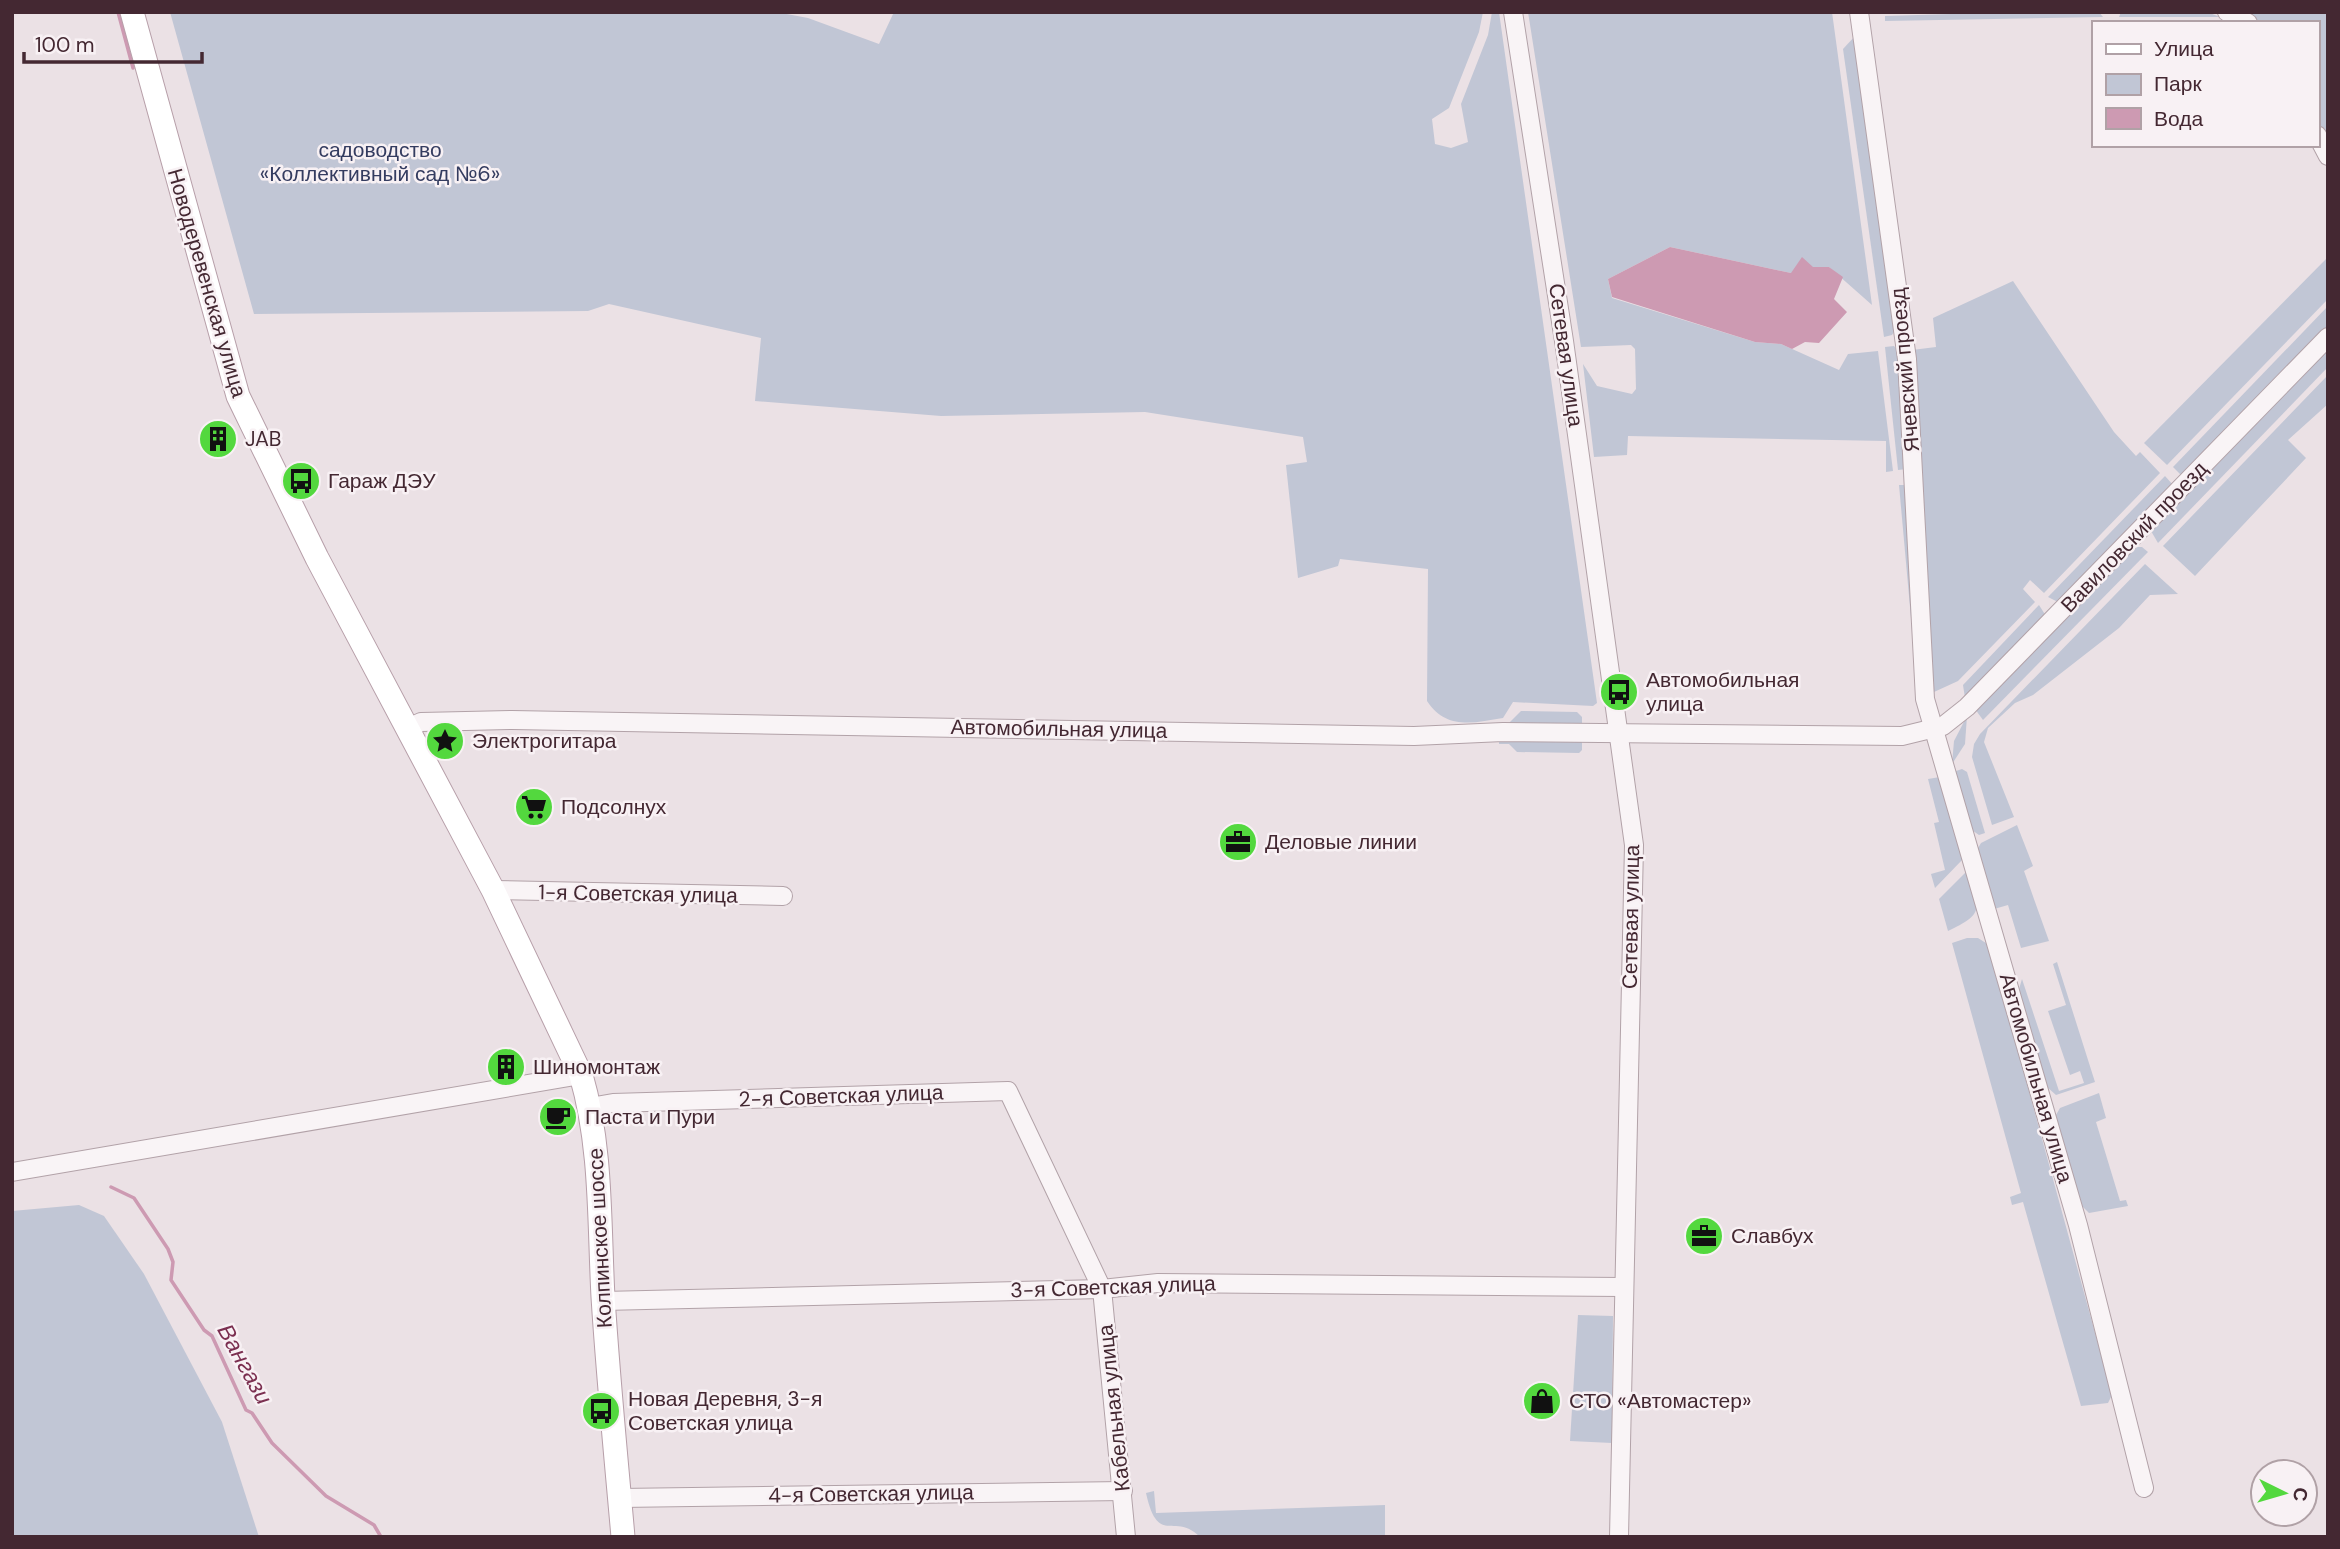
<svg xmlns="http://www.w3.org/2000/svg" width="2340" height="1549" font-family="'DM Sans',sans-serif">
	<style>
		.green { fill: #c1c6d5 }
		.water { fill: #cd9ab2 }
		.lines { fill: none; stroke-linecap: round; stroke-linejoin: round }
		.stream { stroke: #cd9ab2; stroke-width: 3.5 }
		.minor-casing { stroke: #b2a2a8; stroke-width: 20 }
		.major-casing { stroke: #b79fa9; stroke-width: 25 }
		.minor { stroke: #f9f4f6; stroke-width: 18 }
		.major { stroke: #fff; stroke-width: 23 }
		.labels { text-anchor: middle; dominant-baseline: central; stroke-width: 5; stroke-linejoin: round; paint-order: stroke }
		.park-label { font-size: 21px; fill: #343c60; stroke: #f8f1f4 }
		.street-label { font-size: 21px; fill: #442832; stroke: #f8f1f4 }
		.poi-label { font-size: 21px; fill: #442832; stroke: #f8f1f4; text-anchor: start }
		.water-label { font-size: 23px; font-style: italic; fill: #7b2f50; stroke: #f8f1f4 }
	</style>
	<rect width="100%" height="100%" fill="#ebe1e5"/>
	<g class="green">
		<path d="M170,12H776L808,18L879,44L894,12H1483L1479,32L1449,108L1432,119L1435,144L1451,148L1468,142L1461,104L1488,35L1492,12H1499L1597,703L1593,706L1513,702L1503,718C1473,723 1446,730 1427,701L1428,569L1340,559L1338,566L1298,578L1286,465L1307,462L1303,437L1145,412L941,416L755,401L761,338L609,304L588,311L254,314Z"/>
		<path d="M1528,12H1832L1872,305L1829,267L1791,273L1670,247L1608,279L1612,298L1755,342L1781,344L1839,370L1848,354L1878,351L1893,471L1886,472V441L1628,436L1627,455L1594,457L1583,364L1597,386L1632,394L1636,389L1635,349L1631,345L1581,347Z"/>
		<path d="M2017,12H2099L2103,17L1885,21V16Z"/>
		<path d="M2121,12H2207L2220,17H2119Z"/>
		<path d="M2243,12H2328V142L2317,122V23H2257Z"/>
		<path d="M1856,35L1895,330L1892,335L1884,337L1843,49Z"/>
		<path d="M2328,257V299L2167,465L2144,443Z"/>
		<path d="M2013,281L2114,432L2136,456L2140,452L2160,473L2044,593L2030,580L2023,589L2035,602L1958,681L1934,692L1912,350L1936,347L1933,318Z"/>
		<path d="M2328,306V328L2189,472L2180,474L2173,467Z"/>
		<path d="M1894,346L1898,351L1907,469L1898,470L1885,347Z"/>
		<path d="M2328,347V367L2158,543L2151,531Z"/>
		<path d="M2328,375V404L2288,440L2306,458L2195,576L2163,546Z"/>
		<path d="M2165,476L2173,485L2060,603L2048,597Z"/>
		<path d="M1899,485H1908L1914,630L1912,629Z"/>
		<path d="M2135,547H2142L2148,552L1983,720L1975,709Z"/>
		<path d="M2145,564L2178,594L2150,595L2119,628L2033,695L2015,703L1988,728L1984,742L2014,817L1992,825L1972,757L1974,744L1980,734Z"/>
		<path d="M2039,605L2046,616L1965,698L1963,685Z"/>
		<path d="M1521,711L1577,712L1582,717V726L1507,725Z"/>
		<path d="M1967,716L1965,744L1952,764L1954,741Z"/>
		<path d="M1514,738L1582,739V750L1579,753L1517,752L1509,744H1499V741Z"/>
		<path d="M1962,769L1967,772L1985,833L1979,835L1969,828L1953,772Z"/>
		<path d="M1940,777L1963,859L1935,888L1931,874L1945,870L1934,823L1939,822L1928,779Z"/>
		<path d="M2017,825L2033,866L2024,871L2049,941L2021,948L2008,905L1994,909L1978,848L1981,843Z"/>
		<path d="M1965,873H1970C1980,910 1984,914 1948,931L1939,899Z"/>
		<path d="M1967,938H1978L1989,945L2112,1395L2108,1403L2081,1406L2023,1202L2012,1205L2010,1197L2021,1193L1952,943Z"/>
		<path d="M2057,962L2095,1082L2056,1095L2047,1087L2019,989L2022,979L2059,1091L2084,1083L2080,1071L2070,1075L2048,1011L2066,1005L2053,964Z"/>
		<path d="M2099,1093L2106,1118L2096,1122L2120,1201L2126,1200L2128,1206L2089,1213L2081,1205L2056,1115L2060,1108Z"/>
		<path d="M79,1205L104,1216L144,1274L222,1422L259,1537H12V1211Z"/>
		<path d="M1578,1315L1613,1316L1612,1443L1570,1441Z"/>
		<path d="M1154,1491L1156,1513L1385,1505V1537H1200C1175,1511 1158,1548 1146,1493Z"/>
	</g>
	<path class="water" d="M1670,247L1791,273L1802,257L1813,267H1829L1843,277L1834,299L1847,312L1819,343L1805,342L1792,349L1781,344L1755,342L1612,297L1608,279Z"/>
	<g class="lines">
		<g class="stream">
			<path d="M118,12L133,68"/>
			<path d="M111,1187L134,1198L168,1249L173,1262L171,1280L204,1330L212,1336L246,1410L252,1413L272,1443L326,1496L374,1525L381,1537"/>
		</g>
		<defs>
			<g id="minor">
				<path d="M1513,12L1564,341L1634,845L1619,1537"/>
				<path d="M1859,12L1907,359L1925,699L2078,1225L2144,1488"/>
				<path d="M2227,12L2248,23"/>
				<path d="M2317,135L2328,156"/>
				<path d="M406,729L421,722L512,720L1414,736L1503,732L1902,736L1943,726L1967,707L2328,337"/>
				<path d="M493,890L783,896"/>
				<path d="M590,1107L613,1103L1008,1091L1102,1289L1126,1537"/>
				<path d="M12,1172L581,1075"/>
				<path d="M603,1301L1102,1289L1158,1283L1623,1287"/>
				<path d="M620,1498L1123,1491"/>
			</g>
			<path id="major" d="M132,12L238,396L317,558L493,890L581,1075C602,1147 599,1223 603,1297C608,1377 616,1457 623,1537"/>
		</defs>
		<use href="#minor" class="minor-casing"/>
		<use href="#major" class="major-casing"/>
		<use href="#minor" class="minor"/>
		<use href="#major" class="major"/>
	</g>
	<defs>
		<symbol id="building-disc" viewBox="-11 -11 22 22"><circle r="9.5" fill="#53d83e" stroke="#f8f1f4"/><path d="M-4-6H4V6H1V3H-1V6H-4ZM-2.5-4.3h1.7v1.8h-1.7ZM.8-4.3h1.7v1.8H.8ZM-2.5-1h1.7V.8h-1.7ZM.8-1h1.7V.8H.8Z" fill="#111"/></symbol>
		<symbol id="bus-disc" viewBox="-11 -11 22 22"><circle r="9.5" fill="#53d83e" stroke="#f8f1f4"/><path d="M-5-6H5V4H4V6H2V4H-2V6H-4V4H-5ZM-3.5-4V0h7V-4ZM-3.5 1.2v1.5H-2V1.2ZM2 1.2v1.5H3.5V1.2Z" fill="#111"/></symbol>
		<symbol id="sight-disc" viewBox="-11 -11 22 22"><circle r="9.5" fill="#53d83e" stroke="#f8f1f4"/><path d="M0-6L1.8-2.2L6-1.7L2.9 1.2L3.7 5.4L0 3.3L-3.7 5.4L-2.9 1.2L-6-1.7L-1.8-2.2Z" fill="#111"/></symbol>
		<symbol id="supermarket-disc" viewBox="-11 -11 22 22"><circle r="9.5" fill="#53d83e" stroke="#f8f1f4"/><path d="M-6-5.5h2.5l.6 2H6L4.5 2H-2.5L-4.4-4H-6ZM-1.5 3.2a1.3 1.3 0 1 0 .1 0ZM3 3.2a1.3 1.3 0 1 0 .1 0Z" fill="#111"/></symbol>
		<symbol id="office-disc" viewBox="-11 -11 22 22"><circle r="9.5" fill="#53d83e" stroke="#f8f1f4"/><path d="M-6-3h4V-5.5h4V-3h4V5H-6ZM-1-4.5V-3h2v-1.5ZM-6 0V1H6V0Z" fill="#111"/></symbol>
		<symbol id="cafe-disc" viewBox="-11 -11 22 22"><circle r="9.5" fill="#53d83e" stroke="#f8f1f4"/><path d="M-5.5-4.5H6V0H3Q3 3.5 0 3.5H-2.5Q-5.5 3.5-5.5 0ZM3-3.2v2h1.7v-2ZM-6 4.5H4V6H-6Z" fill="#111"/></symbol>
		<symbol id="shop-disc" viewBox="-11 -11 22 22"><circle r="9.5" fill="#53d83e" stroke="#f8f1f4"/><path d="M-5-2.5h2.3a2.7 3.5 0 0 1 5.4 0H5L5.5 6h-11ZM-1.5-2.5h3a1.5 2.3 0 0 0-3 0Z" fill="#111"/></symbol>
	</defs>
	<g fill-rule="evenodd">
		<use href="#building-disc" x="196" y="417" width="44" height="44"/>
		<use href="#bus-disc" x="279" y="459" width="44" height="44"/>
		<use href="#bus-disc" x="1597" y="670" width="44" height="44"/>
		<use href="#sight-disc" x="423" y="719" width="44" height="44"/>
		<use href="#supermarket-disc" x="512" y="785" width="44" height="44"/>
		<use href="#office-disc" x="1216" y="820" width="44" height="44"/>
		<use href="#building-disc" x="484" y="1045" width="44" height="44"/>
		<use href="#cafe-disc" x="536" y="1095" width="44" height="44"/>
		<use href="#office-disc" x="1682" y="1214" width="44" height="44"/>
		<use href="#shop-disc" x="1520" y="1379" width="44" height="44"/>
		<use href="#bus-disc" x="579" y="1389" width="44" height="44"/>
	</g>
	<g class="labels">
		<g class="park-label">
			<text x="380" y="150">садоводство<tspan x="380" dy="24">«Коллективный сад №6»</tspan></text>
		</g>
		<g class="street-label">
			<text transform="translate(207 283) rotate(74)">Новодеревенская улица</text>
			<text transform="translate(1566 355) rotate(82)">Сетевая улица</text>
			<text transform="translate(1905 370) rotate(-95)">Ячевский проезд</text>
			<text transform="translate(2134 537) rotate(-46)">Вавиловский проезд</text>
			<text transform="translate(1059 729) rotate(1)">Автомобильная улица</text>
			<text transform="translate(638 894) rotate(1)">1-я Советская улица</text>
			<text transform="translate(1631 917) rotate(-89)">Сетевая улица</text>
			<text transform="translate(2036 1078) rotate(74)">Автомобильная улица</text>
			<text transform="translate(841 1096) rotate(-2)">2-я Советская улица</text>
			<text transform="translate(600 1238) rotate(-93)">Колпинское шоссе</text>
			<text transform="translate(1113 1287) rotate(-2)">3-я Советская улица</text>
			<text transform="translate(1114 1408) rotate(-96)">Кабельная улица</text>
			<text transform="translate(871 1494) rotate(-1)">4-я Советская улица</text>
		</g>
		<g class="poi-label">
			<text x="245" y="439">JAB</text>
			<text x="328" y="481">Гараж ДЭУ</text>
			<text x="1646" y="680">Автомобильная<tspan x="1646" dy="24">улица</tspan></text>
			<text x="472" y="741">Электрогитара</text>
			<text x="561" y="807">Подсолнух</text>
			<text x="1265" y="842">Деловые линии</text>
			<text x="533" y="1067">Шиномонтаж</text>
			<text x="585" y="1117">Паста и Пури</text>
			<text x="1731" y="1236">Славбух</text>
			<text x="628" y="1399">Новая Деревня, 3-я<tspan x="628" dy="24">Советская улица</tspan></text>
			<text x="1569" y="1401">СТО «Автомастер»</text>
		</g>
		<g class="water-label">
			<text transform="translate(245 1364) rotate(61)">Вангази</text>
		</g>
	</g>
	<rect width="2340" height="1549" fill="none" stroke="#442832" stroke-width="28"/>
	<rect x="2092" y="21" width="228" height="126" fill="#f8f1f4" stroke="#b0a1a6" stroke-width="2"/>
	<rect x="2106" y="44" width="35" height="10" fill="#ffffff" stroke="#b0a1a6" stroke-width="2"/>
	<text x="2154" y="56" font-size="21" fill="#442832">Улица</text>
	<rect x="2106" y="74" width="35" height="21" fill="#c1c6d5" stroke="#b0a1a6" stroke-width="2"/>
	<text x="2154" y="91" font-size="21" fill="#442832">Парк</text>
	<rect x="2106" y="108" width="35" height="21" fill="#cd9ab2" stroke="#b0a1a6" stroke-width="2"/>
	<text x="2154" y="126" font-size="21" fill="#442832">Вода</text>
	<g transform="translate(2284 1493) rotate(95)"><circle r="33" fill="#f8f1f4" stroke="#b0a1a6" stroke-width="2"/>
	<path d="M0-5L12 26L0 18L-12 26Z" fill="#53d83e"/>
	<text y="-10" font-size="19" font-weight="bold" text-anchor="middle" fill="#442832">С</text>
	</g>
	<path d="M24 52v10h178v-10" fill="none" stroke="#442832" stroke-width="3.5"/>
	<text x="35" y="52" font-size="21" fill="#442832" stroke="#f8f1f4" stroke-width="5" paint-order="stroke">100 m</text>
</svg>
